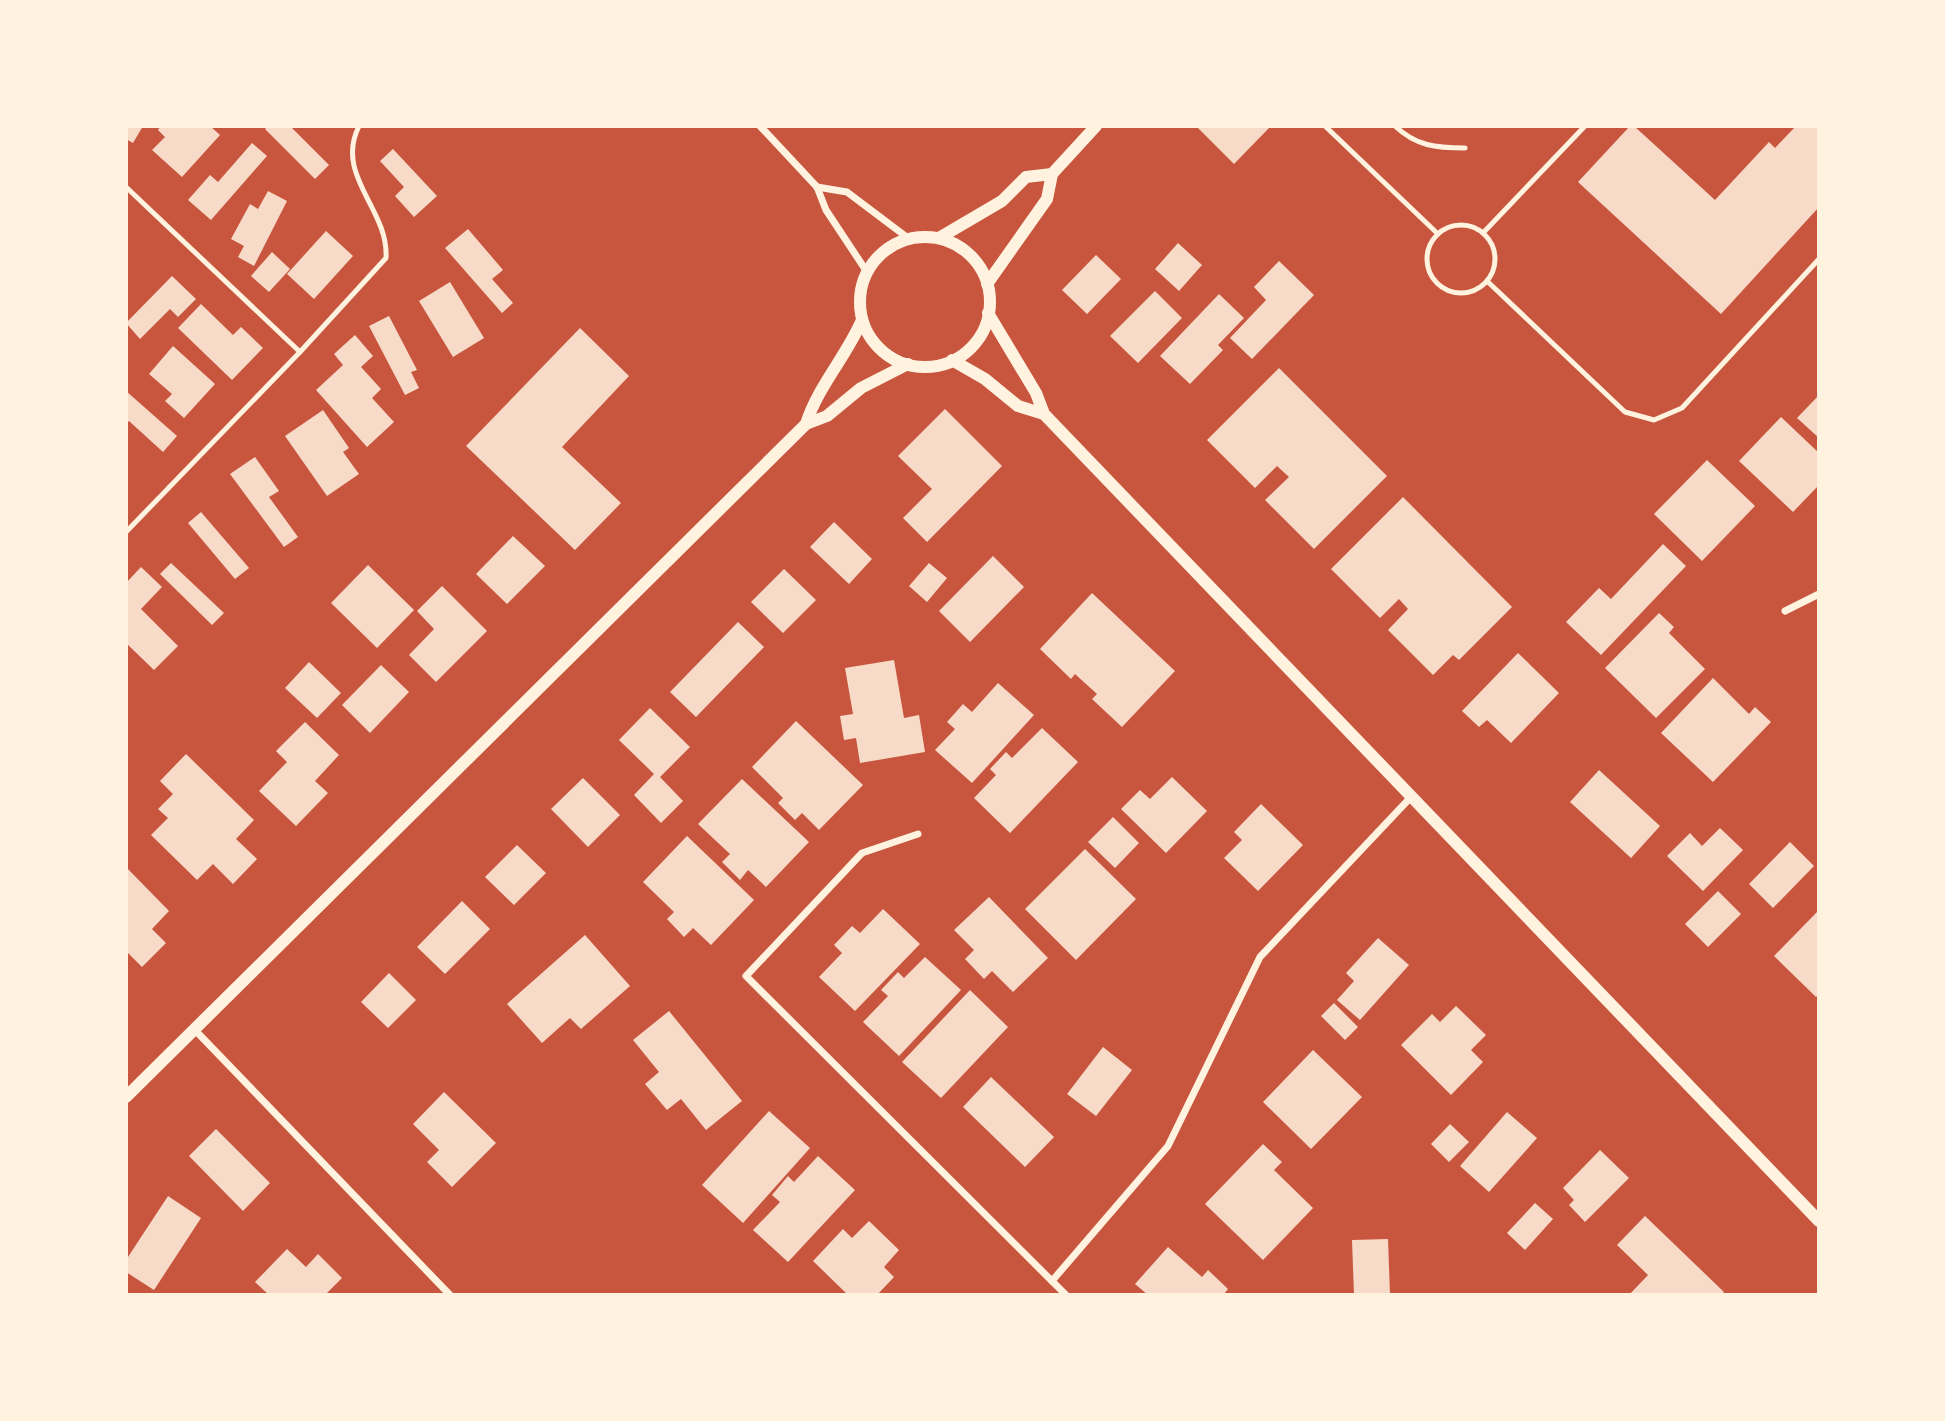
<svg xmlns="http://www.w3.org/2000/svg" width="1945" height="1421" font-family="Jost,sans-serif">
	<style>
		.building { fill: #f7dbc8 }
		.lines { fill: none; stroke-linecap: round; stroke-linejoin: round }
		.service { stroke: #fff3e0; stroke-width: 5 }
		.minor { stroke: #fff3e0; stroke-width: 7 }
		.tertiary { stroke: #fff3e0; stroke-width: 12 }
	</style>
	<rect width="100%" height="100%" fill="#c8553d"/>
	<g class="building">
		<path d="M126,126H143L133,143L126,139Z"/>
		<path d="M161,126H210L220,135L182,177L152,150L165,137L158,130Z"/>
		<path d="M268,126H290L329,165L315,179L265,129Z"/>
		<path d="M1200,126H1267L1269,128L1234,164L1198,128Z"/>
		<path d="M1630,126H1634L1715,200L1769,142L1775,148L1796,126H1819V207L1721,314L1578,182Z"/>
		<path d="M252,143L267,156L211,220L188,200L210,175L218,182Z"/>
		<path d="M393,149L437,196L414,217L395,196L404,187L380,161Z"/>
		<path d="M268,191L287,201L254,266L238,257L244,246L231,239L250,204L258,209Z"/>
		<path d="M468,229L503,270L492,279L513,303L502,313L445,248Z"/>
		<path d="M326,231L353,256L314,299L287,274Z"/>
		<path d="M1178,243L1202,265L1179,291L1155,269Z"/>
		<path d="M272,252L290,269L269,292L251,276Z"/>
		<path d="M1096,255L1121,279L1087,314L1062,290Z"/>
		<path d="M1279,261L1314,295L1252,359L1230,338L1266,300L1254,287Z"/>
		<path d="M172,276L196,299L178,317L170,309L140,339L126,323Z"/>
		<path d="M450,282L484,338L453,357L419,301Z"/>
		<path d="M1155,291L1182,318L1138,363L1110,336Z"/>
		<path d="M1219,294L1244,318L1218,345L1223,350L1190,384L1160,356Z"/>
		<path d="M201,304L233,335L241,327L263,348L232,380L178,328Z"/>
		<path d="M389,316L417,370L411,372L419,388L405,395L369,326Z"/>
		<path d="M580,328L629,376L562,447L621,503L575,550L466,446Z"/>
		<path d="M355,335L373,356L361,367L381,389L372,398L394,422L367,447L316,390L343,365L334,354Z"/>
		<path d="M173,346L215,384L184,418L165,401L172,394L149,374Z"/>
		<path d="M1279,368L1387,476L1314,549L1265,500L1289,477L1277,466L1255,488L1207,440Z"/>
		<path d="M126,391L177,436L163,452L129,421L126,424Z"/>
		<path d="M1819,395V438L1797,418Z"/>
		<path d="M945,409L1002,466L927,542L903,518L932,489L898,456Z"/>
		<path d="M323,410L349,448L343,452L359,474L327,496L285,436Z"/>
		<path d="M1781,417L1819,453V485L1793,512L1739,461Z"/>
		<path d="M255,457L279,491L269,497L298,537L284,547L230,474Z"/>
		<path d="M1707,460L1755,506L1702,561L1654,514Z"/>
		<path d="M1403,497L1512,607L1459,660L1453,655L1433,675L1388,630L1408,609L1399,599L1380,618L1331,569Z"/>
		<path d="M201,512L249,568L235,579L188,523Z"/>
		<path d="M834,522L872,559L849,584L810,547Z"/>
		<path d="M513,536L545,566L507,604L476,574Z"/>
		<path d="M1663,544L1686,566L1601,655L1566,622L1599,588L1611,599Z"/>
		<path d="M993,556L1024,587L970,642L939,611Z"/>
		<path d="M171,563L224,613L212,625L160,574Z"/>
		<path d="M929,563L947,578L927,602L909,586Z"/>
		<path d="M368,565L414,610L377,648L331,603Z"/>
		<path d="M141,567L162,587L141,609L178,646L154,670L126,643V583Z"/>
		<path d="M784,569L816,600L783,633L751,602Z"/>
		<path d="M442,586L487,631L436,682L409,655L434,629L417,611Z"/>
		<path d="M1092,593L1175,671L1122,727L1092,699L1097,694L1075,674L1071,679L1040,649Z"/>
		<path d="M1659,613L1674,627L1669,633L1705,669L1656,718L1605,668Z"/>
		<path d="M738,622L764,647L696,717L670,692Z"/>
		<path d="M1518,653L1559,693L1511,743L1487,720L1479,727L1462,711Z"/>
		<path d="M894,660L904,718L919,715L925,752L860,763L856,738L844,740L840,716L853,714L845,668Z"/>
		<path d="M309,662L341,693L317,718L285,688Z"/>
		<path d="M381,665L409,692L370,733L342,705Z"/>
		<path d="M1713,678L1749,714L1755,707L1771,722L1713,782L1661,733Z"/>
		<path d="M998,683L1034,715L972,783L935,750L955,729L947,722L963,704L972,712Z"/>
		<path d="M650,708L690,747L660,777L683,801L661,823L634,795L654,774L619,740Z"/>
		<path d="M796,721L863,785L819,830L802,813L795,820L778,803L783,798L752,767Z"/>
		<path d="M305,722L339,755L315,781L328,793L296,826L259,791L287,762L276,751Z"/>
		<path d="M1042,728L1078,762L1010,833L974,798L996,775L990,769L1006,752L1012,758Z"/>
		<path d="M186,754L254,820L236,839L257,859L233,884L213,864L197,880L151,835L168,818L158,809L173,794L160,781Z"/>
		<path d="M1599,770L1660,826L1631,858L1570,802Z"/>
		<path d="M1172,777L1207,811L1166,853L1121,809L1140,790L1150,799Z"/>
		<path d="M583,778L620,815L588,847L551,809Z"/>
		<path d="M742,779L809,842L766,887L748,870L740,880L722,862L730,854L698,824Z"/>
		<path d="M1261,804L1303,845L1258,891L1224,858L1242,840L1234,832Z"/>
		<path d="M1113,817L1139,843L1115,868L1088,842Z"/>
		<path d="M1720,828L1743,850L1703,891L1667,856L1690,833L1702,846Z"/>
		<path d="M687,836L754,900L711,945L693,928L684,937L667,919L674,912L643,882Z"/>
		<path d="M1790,842L1814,866L1773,908L1749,884Z"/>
		<path d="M517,845L546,873L514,905L485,877Z"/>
		<path d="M1085,849L1136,899L1076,960L1025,909Z"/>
		<path d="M126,867L169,911L152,929L166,943L142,967L126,951Z"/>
		<path d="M1718,891L1741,914L1708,947L1685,924Z"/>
		<path d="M989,897L1048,958L1013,992L992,971L984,979L965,959L974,950L954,930Z"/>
		<path d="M462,901L490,929L445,974L417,947Z"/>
		<path d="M883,909L920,944L855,1011L819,977L842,953L834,945L852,926L860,933Z"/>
		<path d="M1817,912L1819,994L1816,997L1774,956Z"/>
		<path d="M585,935L630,986L581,1029L570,1018L542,1043L507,1004Z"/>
		<path d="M1378,938L1409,965L1360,1020L1337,1000L1354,981L1346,973Z"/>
		<path d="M925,957L961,990L899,1056L863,1022L888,996L881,990L898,972L904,978Z"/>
		<path d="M389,973L416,1000L388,1028L361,1002Z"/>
		<path d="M970,990L1008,1027L941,1098L902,1062Z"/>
		<path d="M1334,1003L1358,1027L1345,1040L1321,1016Z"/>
		<path d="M1456,1006L1486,1035L1471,1050L1483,1062L1451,1095L1401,1045L1432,1014L1440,1022Z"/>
		<path d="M669,1011L742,1101L706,1130L681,1099L667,1110L645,1084L659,1072L633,1040Z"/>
		<path d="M1103,1047L1132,1070L1096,1116L1067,1094Z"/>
		<path d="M1313,1050L1362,1097L1311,1149L1263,1102Z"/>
		<path d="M991,1077L1054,1137L1025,1167L963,1107Z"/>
		<path d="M444,1092L496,1143L452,1187L427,1162L439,1150L413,1124Z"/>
		<path d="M769,1111L810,1148L743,1223L702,1185Z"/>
		<path d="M1507,1112L1537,1138L1489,1192L1460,1166Z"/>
		<path d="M1450,1124L1469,1142L1449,1162L1431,1144Z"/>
		<path d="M216,1129L270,1183L243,1211L189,1156Z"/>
		<path d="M1263,1144L1282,1162L1274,1170L1313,1208L1263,1260L1205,1204Z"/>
		<path d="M1600,1150L1629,1178L1585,1222L1569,1205L1574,1200L1563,1188Z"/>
		<path d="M818,1156L855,1190L788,1262L753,1230L780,1202L772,1195L788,1176L794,1182Z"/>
		<path d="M168,1196L201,1218L154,1290L126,1272V1260Z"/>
		<path d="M1535,1203L1553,1219L1525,1250L1507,1233Z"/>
		<path d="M1645,1216L1724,1292L1721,1295H1629L1648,1275L1617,1245Z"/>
		<path d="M869,1221L899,1250L884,1267L894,1277L877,1295H848L813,1261L843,1229L852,1238Z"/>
		<path d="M1388,1239L1390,1295H1354L1352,1240Z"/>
		<path d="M1168,1247L1202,1277L1208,1270L1228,1289L1223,1295H1148L1135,1284Z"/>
		<path d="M287,1249L306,1267L318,1254L342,1278L325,1295H269L255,1282Z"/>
	</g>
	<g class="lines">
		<g class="service">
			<path d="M1325,126L1438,234"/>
			<path d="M1395,126C1416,146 1436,148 1465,148"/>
			<path d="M126,187L300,352"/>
			<circle cx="1461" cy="259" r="34"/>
			<path d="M1483,233L1585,126"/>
			<path d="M1487,281L1625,412L1654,420L1682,408L1819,259"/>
			<path d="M126,532L300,352L386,258C389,209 334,176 359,126"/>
		</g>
		<g class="minor">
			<path d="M760,126L817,187L826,210L867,272"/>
			<path d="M817,187L847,192L908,238"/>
			<path d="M1785,611L1819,594"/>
			<path d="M918,834L862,853L746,976L1066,1295"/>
			<path d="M194,1029L450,1295"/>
			<path d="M1052,1281L1168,1146L1260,957L1411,797"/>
		</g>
		<g class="tertiary">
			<circle cx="925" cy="302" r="65"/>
			<path d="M939,238L1002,201L1026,177L1052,174"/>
			<path d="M987,284L1047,199L1052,174L1096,126"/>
			<path d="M988,313L1036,393L1044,414L1819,1221"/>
			<path d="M952,360L985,379L1018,406L1044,414"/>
			<path d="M806,424C818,386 846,357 862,320"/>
			<path d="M126,1097L806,424L827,416L861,388L908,364"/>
		</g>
	</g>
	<rect width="1945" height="1421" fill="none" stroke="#fff3e0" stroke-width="256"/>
</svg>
